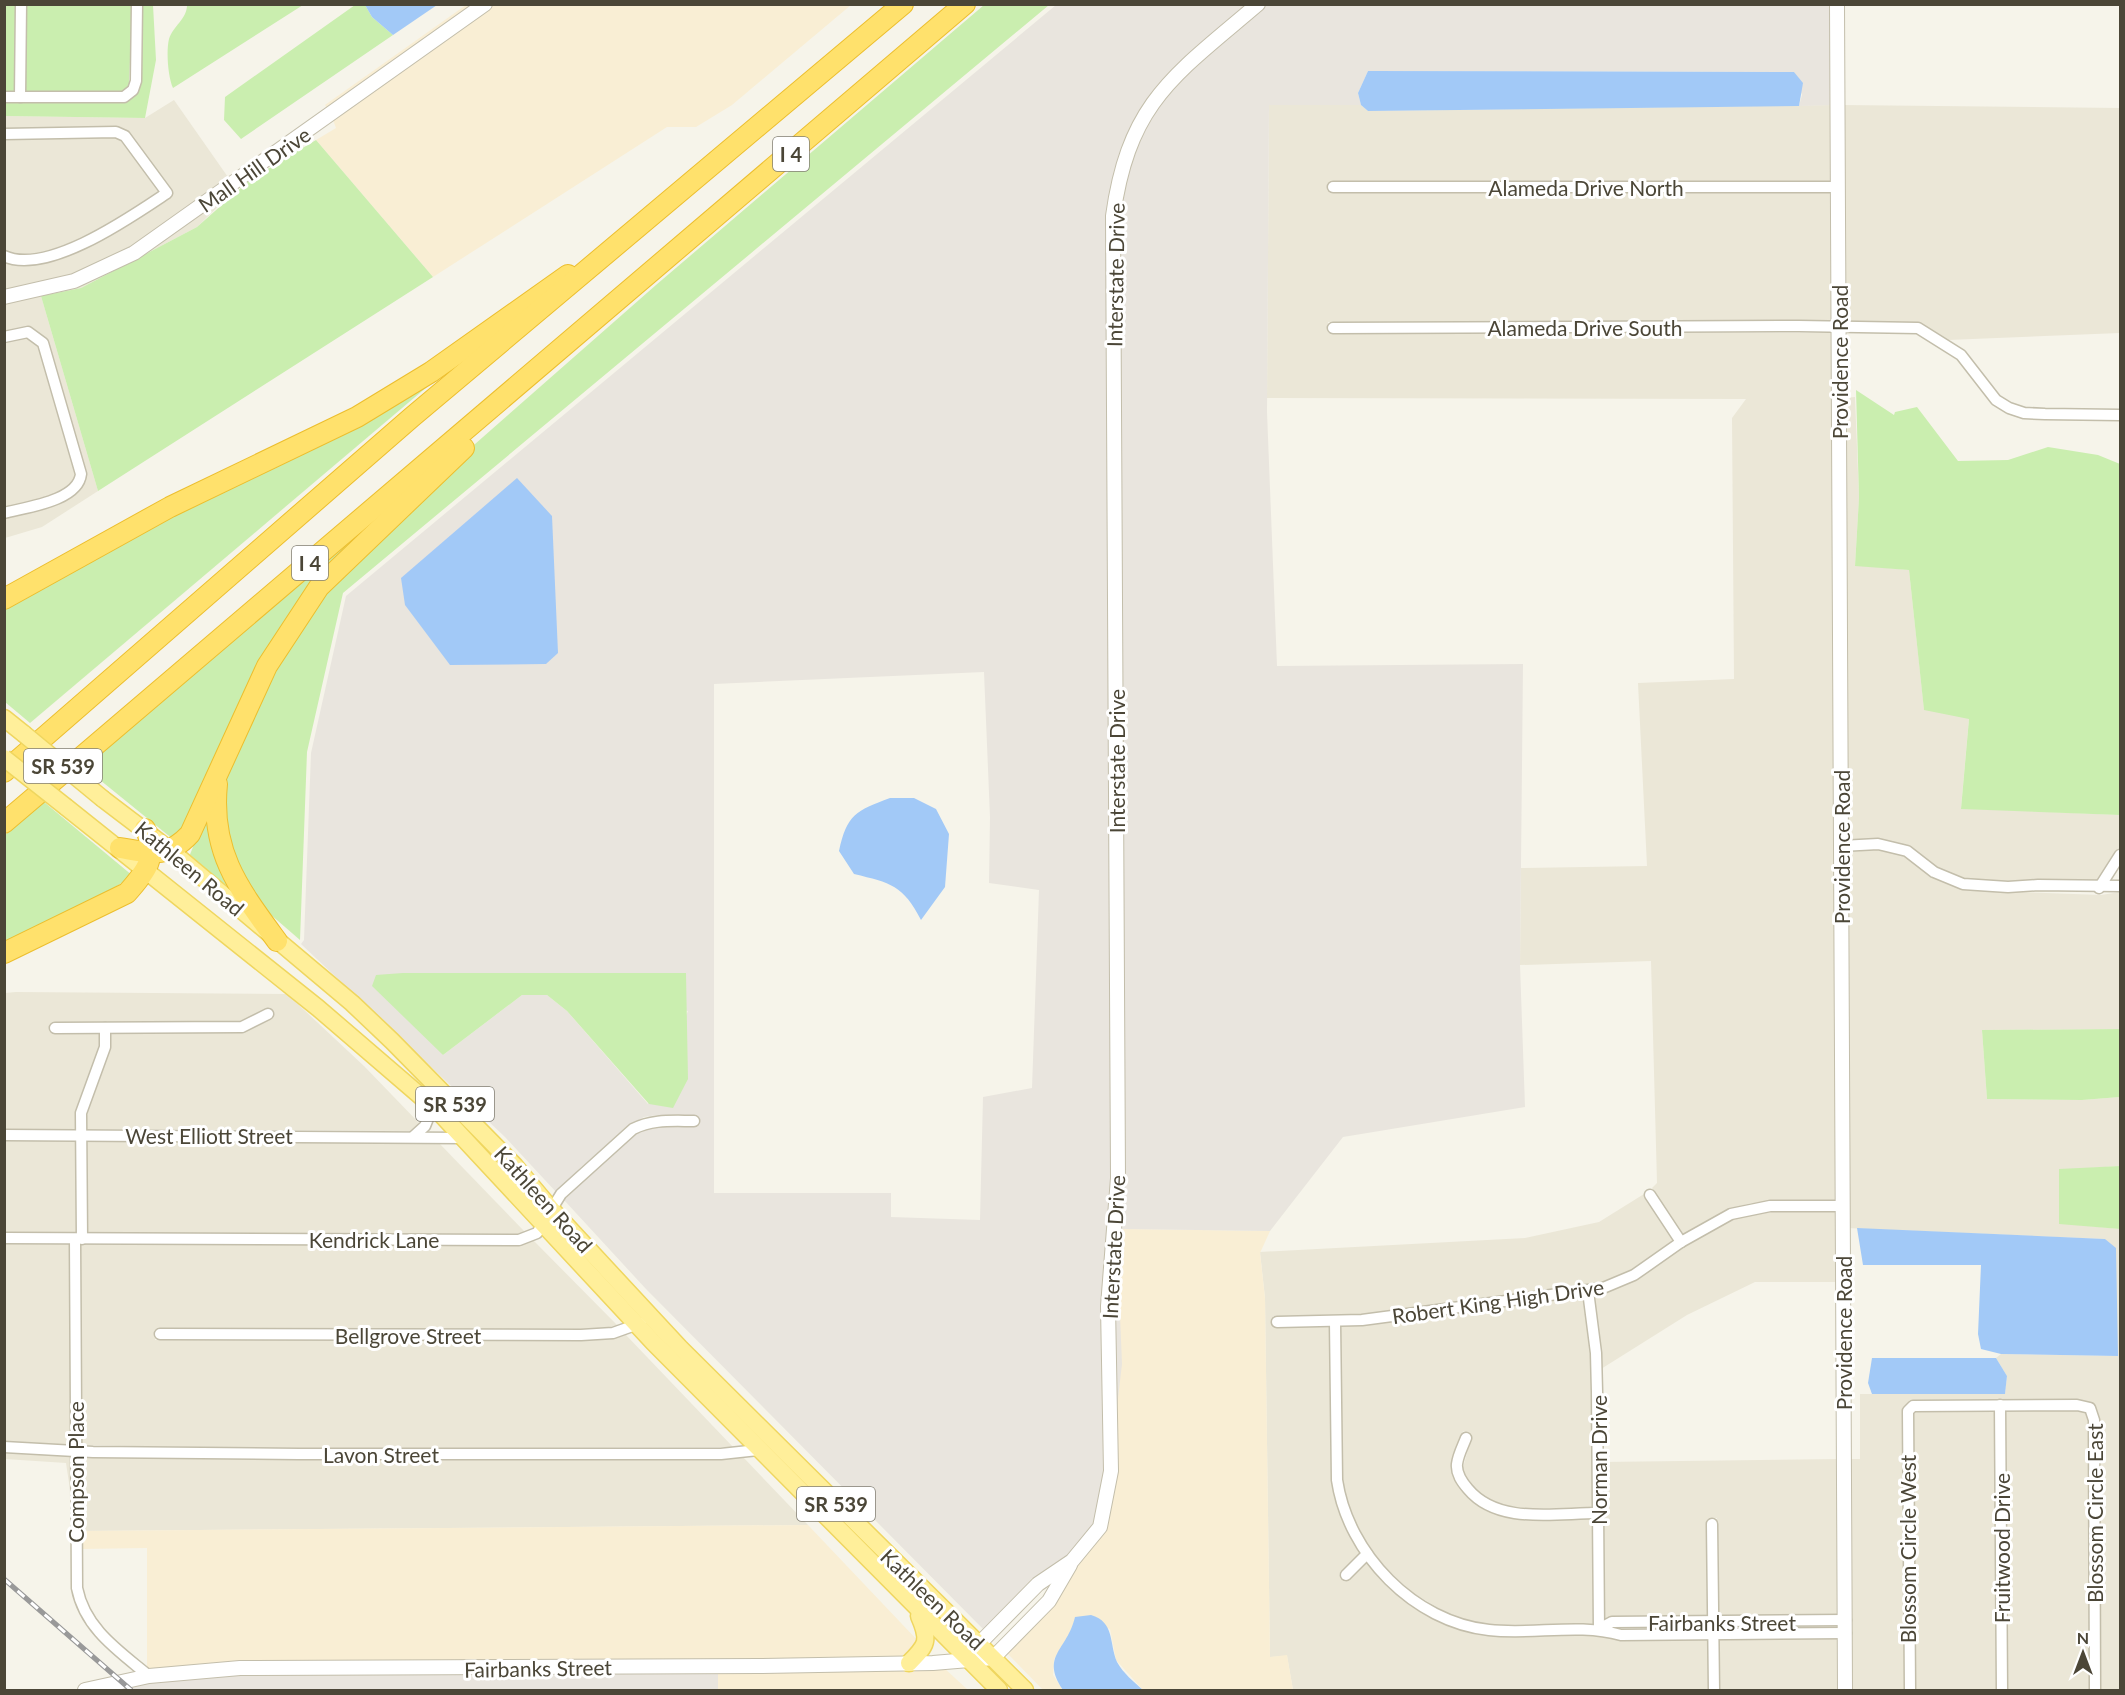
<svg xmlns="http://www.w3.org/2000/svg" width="2125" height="1695" font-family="Lato,sans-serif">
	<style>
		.residential { fill: #ebe7d7 }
		.commercial { fill: #f9eed4 }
		.industrial { fill: #e9e5de; fill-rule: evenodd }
		.green { fill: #caeeaf }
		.water { fill: #a2c9f7 }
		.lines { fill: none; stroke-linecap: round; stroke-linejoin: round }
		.minor-casing { stroke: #c3beab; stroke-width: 13 }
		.tertiary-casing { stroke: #c3beab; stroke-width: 16 }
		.primary-casing { stroke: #efd65f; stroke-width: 19 }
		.motorway-casing { stroke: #ecbe2e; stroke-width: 22 }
		.minor { stroke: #fff; stroke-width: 10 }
		.tertiary { stroke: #fff; stroke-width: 14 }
		.primary { stroke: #ffef9a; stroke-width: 16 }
		.motorway { stroke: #ffe16c; stroke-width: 20 }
		.rail-casing { stroke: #999; stroke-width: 5 }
		.rail { stroke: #fff; stroke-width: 3; stroke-dasharray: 9; stroke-linecap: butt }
		.primary-bridge-casing { stroke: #efd65f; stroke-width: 19; stroke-linecap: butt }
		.primary-bridge { stroke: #ffef9a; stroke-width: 16 }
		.labels { text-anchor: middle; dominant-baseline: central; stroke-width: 6; stroke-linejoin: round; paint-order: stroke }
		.shield { fill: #fff; stroke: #817e73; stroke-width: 1.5 }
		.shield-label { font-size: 20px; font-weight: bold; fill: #4b4637 }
		.street-label { font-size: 21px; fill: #4b4637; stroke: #fff }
	</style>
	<rect width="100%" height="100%" fill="#f6f4ea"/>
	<g class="residential">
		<path d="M174,100L230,180L147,239L73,276L5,291V116L145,118Z"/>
		<path d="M1269,105H1361L1368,111L1833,105V182H1329V192L1833,193V322H1328V333H1833L1837,1200L1751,1203L1729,1209L1682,1235L1652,1188L1657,1183L1651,961L1520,965L1521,868L1647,866L1638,683L1734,679L1732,418L1746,399L1267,398Z"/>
		<path d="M1842,105L2120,108V333L1948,340L1918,323H1843Z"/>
		<path d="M236,189L197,227L81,288L41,296L98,491L42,527L5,538V302L75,286L119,268Z"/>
		<path d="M1855,397L1859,498L1855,565L1909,570L1924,709L1969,718L1961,808L2120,815V849L2114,853L2097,882L2038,880L2008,882L1964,879L1936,868L1908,845L1891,842L1846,841L1843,398Z"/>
		<path d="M1877,850L1905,856L1932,877L1963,890L2101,895L2120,892V1029L1982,1030L1987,1099L2082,1100L2120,1097V1166L2059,1170V1223L2120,1229V1690H2100L2099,1420L2095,1404L2077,1399L1910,1400L1904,1406L1902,1421L1905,1690H1850L1849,1459H1860V1394H2005L2007,1376L1996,1358L2001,1354L2117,1356L2105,1239L1847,1228L1846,852Z"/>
		<path d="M16,992L287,994L364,1066L420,1124L413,1131L86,1129L88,1106L109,1049L110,1033L242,1032L274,1017L270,1007L241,1021L51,1023V1033H100V1046L78,1103L77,1129H5V993Z"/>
		<rect x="5" y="1140" width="72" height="93"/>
		<path d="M86,1140L438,1142L525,1232L518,1234L86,1233Z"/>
		<path d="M1644,1194L1674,1240L1632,1270L1602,1283L1362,1314L1273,1316V1327H1330L1333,1481L1341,1517L1360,1553L1339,1574L1345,1582L1367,1561L1407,1602L1427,1616L1470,1633L1507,1636L1600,1635L1621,1640H1709V1690H1293L1287,1656L1270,1657L1265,1298L1260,1252L1525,1238L1599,1222Z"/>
		<path d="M1838,1211V1282H1755L1687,1315L1601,1369L1594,1295L1636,1279L1683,1246L1732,1219L1771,1212Z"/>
		<path d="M533,1240L618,1326L581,1330L156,1329L155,1340L581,1341L613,1339L626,1335L733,1447L299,1449L81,1445L80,1244L519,1245Z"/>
		<path d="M4,1244H70L72,1445L5,1442Z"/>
		<path d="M1584,1297L1591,1353L1593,1508H1513L1488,1500L1476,1490L1462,1471L1472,1435L1463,1431L1454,1456L1459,1487L1484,1510L1513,1519L1593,1518L1594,1624L1490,1625L1452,1616L1413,1593L1391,1573L1371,1550L1350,1512L1342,1480L1340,1327Z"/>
		<path d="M1995,1410L1997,1690H1916L1912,1414L1915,1411Z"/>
		<path d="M2005,1410H2076L2087,1413L2089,1420L2090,1690H2006Z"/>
		<path d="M4,1453L72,1455L71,1496L66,1463L5,1459Z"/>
		<path d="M81,1456L299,1459L743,1457L808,1525L80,1531Z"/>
		<path d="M1839,1459L1841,1615L1719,1616L1717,1518L1707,1519L1709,1616L1604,1621L1602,1462Z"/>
		<path d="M1841,1638V1690H1719V1640Z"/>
	</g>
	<g class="commercial">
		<path d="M466,5H476L328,110L325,105Z"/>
		<path d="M494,5H851L732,105L696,127H667L433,277L316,140L336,128L333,120Z"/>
		<path d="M1122,1229L1270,1231L1260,1253L1265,1298L1270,1657L1287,1655L1293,1690H1143L1116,1660L1110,1629L1075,1617L1072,1632L1054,1659L1053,1675L1063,1690H1043L1005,1651L1104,1530L1115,1424Z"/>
		<path d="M808,1525L920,1643L907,1657L240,1663L151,1671L147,1667V1548L80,1549V1531Z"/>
		<path d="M943,1667L968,1690H718V1671Z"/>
	</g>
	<g class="industrial">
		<path d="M1056,5H1250L1169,73L1154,92L1127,136L1112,188L1113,1178L1106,1471L1096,1524L1080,1546L985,1631L646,1289L564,1200L587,1176L635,1133L658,1126H698V1116L657,1115L644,1117L631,1124L581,1167L557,1193L505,1137L301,944L304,940L311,753L346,596ZM984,672L990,817L989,883L1039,890L1032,1088L983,1097L980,1220L891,1217V1193H714V684ZM403,973L688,1011L648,1104L567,1011L547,995H522L443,1055Z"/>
		<path d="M1266,5H1832L1833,105L1799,106L1802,95L1794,72L1368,71L1358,93L1361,105H1269L1267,412L1277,666L1523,664L1520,965L1525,1107L1343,1137L1270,1231L1123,1229L1119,1291L1122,1364L1115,1424L1113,1306L1118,217L1122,190L1136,141L1175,82Z"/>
		<path d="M718,1671V1690L113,1689L152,1681L240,1674Z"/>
	</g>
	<g class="green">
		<path d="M5,5H16L15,92H5Z"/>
		<path d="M25,5H132L129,87L122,92H25Z"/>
		<path d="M142,5H153L156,60L145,118L5,116V103H124L136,95L140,81Z"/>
		<path d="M187,5V4L303,5L173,88C168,77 166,51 169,39C173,26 187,19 187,5Z"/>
		<path d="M355,5H365L372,17L393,35L241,139L224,120L225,97Z"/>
		<path d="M984,5H1049L343,593L307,752L300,940L263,908L224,845L221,791L242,727L317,601L458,459L656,285Z"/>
		<path d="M316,140L433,277L98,491L41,296L81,288L197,227L251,179Z"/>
		<path d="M434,381L30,723L5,702L4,605L57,576Z"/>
		<path d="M1856,390L1894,415L1895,412L1917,407L1958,461L2008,460L2048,447L2098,455L2120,464V815L1961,809L1969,719L1924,710L1909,570L1855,566L1859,498Z"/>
		<path d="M355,538L357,539L323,576L188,820L174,840L84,767Z"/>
		<path d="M44,802L133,876L112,889L5,943V835Z"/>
		<path d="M206,814L230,887L229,889L189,857Z"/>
		<path d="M403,973H686L688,1079L673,1108L649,1104L567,1011L547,995H522L443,1055L372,986L376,975Z"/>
		<path d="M2120,1029V1097L2082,1100L1987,1099L1982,1030Z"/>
		<path d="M2120,1166V1229L2059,1224V1169Z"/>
	</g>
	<g class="water">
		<path d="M365,5H437L393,35L372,17Z"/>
		<path d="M1368,71L1794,72L1803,83L1799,106L1368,111L1361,105L1358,93Z"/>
		<path d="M517,478L552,516L558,653L546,664L450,665L405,605L401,578Z"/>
		<path d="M890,798H914L936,809L949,834L945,887L921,920C903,885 891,883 854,874L839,851C847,814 856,811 890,798Z"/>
		<path d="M1857,1228L2105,1239L2116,1248L2118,1356L2001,1354L1981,1349L1978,1334L1981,1265H1863Z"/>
		<path d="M1872,1358H1996L2007,1376L2005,1394H1872L1868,1383Z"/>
		<path d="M1091,1615C1115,1622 1109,1643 1117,1662C1123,1673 1134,1682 1143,1690H1063C1040,1655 1067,1651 1075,1617Z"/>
	</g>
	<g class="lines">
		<defs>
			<g id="minor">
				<path d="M4,97H124L133,90L136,81L137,4"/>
				<path d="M20,97L21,4"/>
				<path d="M4,134L116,132L125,136L167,193C131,217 47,276 4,256"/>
				<path d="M1333,187H1838"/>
				<path d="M1333,328L1799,326L1918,328L1961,355L1996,400L2009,408L2024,413L2045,414L2120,415"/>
				<path d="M4,337L28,332L43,343L81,474C78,501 27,507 4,513"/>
				<path d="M1841,846L1878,844L1907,851L1934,872L1963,884L2008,887L2038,885L2120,886"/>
				<path d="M2099,888L2120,855"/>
				<path d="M55,1028L242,1027L268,1014"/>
				<path d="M4,1135L463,1138"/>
				<path d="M414,1136L425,1126L433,1106"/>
				<path d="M1650,1195L1681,1242"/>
				<path d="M4,1238L519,1240L537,1233L561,1194L633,1129C652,1119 672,1121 694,1121"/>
				<path d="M75,1239L77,1588C85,1629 119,1651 149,1676"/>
				<path d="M82,1239L81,1113L105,1047V1028"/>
				<path d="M1588,1291L1596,1353L1597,1392L1599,1629"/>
				<path d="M1277,1322L1362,1320L1603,1288L1634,1275L1681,1242L1731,1214L1770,1206H1842"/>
				<path d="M1335,1322L1337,1480C1348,1554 1414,1622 1489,1630C1534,1635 1578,1623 1621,1635L1846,1633"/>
				<path d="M160,1334L581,1335L613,1333L641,1323"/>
				<path d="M2000,1405L2002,1690"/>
				<path d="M1466,1438C1463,1446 1458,1455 1457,1464C1456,1474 1462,1482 1468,1489C1498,1525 1555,1513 1598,1513"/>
				<path d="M4,1447L93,1452L299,1454H721L758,1450"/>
				<path d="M1712,1524L1714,1690"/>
				<path d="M1346,1575L1367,1554"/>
				<path d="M1599,1629L1612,1622L1846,1620"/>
				<path d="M1910,1690L1908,1411L1913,1406L2077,1405L2090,1408L2094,1420L2095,1690"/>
			</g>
			<g id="tertiary">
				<path d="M1837,4L1845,1690"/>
				<path d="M4,297L74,281L134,253L485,4"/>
				<path d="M973,1650L1038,1584L1072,1561L1100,1527L1111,1471L1108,1306L1118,1178L1113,216C1129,101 1175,75 1258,4"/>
				<path d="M85,1690L149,1676L240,1668L759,1666L933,1663L993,1658L1049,1601L1070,1565"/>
			</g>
			<g id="primary">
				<path d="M4,718L24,734"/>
				<path d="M103,799L170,850L352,1003L392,1041L515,1166L552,1210L680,1348L1025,1690"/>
				<path d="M66,807L318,1008L439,1112L653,1342L999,1690"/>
				<path d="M909,1663C927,1645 930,1641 919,1616"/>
			</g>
			<g id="motorway">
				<path d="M4,599L170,507L357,417L431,372L568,275"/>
				<path d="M4,772L412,417L903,4"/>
				<path d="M217,784C210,852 239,889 277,941"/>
				<path d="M4,823L965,4"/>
				<path d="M120,848C150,853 167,859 190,834L267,666L319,587L464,448"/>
				<path d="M4,953L127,893C145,873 160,855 145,829"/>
			</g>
		</defs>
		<use href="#minor" class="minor-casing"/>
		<use href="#tertiary" class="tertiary-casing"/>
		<use href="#primary" class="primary-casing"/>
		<use href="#motorway" class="motorway-casing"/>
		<use href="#minor" class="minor"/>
		<use href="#tertiary" class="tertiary"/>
		<use href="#primary" class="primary"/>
		<use href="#motorway" class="motorway"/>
		<defs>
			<path id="rail" d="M4,1579L131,1690"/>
		</defs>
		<use href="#rail" class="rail-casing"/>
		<use href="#rail" class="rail"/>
		<defs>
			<g id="primary-bridge">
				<path d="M24,734L103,799"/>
				<path d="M4,758L66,807"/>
			</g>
		</defs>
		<use href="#primary-bridge" class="primary-bridge-casing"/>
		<use href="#primary-bridge" class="primary-bridge"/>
	</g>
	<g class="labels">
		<g class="shield">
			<rect x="773" y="137" width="36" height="34" rx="4.5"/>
			<rect x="292" y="546" width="36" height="34" rx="4.5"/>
			<rect x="24" y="749" width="78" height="34" rx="4.5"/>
			<rect x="416" y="1087" width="78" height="34" rx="4.5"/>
			<rect x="797" y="1487" width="78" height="34" rx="4.5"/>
		</g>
		<g class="shield-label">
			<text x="791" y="154">I 4</text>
			<text x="310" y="563">I 4</text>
			<text x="63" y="766">SR 539</text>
			<text x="455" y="1104">SR 539</text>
			<text x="836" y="1504">SR 539</text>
		</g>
		<g class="street-label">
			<text transform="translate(254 169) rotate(-35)">Mall Hill Drive</text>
			<text x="1586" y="187">Alameda Drive North</text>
			<text transform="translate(1115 275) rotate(-89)">Interstate Drive</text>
			<text x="1585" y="327">Alameda Drive South</text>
			<text transform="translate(1839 362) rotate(-90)">Providence Road</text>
			<text transform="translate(1116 761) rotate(-90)">Interstate Drive</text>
			<text transform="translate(1841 847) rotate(-90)">Providence Road</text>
			<text transform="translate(190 868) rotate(40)">Kathleen Road</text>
			<text x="209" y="1135">West Elliott Street</text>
			<text transform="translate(544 1199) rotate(48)">Kathleen Road</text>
			<text x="374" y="1239">Kendrick Lane</text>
			<text transform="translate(1113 1247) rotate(-87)">Interstate Drive</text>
			<text transform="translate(1498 1301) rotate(-8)">Robert King High Drive</text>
			<text transform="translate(1843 1333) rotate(-90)">Providence Road</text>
			<text x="408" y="1335">Bellgrove Street</text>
			<text x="381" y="1454">Lavon Street</text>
			<text transform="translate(1598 1460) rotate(-90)">Norman Drive</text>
			<text transform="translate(75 1472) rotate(-90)">Compson Place</text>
			<text transform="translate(2094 1513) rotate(-90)">Blossom Circle East</text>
			<text transform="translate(2001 1548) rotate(-90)">Fruitwood Drive</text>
			<text transform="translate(1907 1549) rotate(-90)">Blossom Circle West</text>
			<text transform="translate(933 1599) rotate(44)">Kathleen Road</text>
			<text x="1722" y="1622">Fairbanks Street</text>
			<text transform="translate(538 1668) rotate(-1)">Fairbanks Street</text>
		</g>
	</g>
	<rect width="2125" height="1695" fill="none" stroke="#4b4637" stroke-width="12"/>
	<g transform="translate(2083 1653)" stroke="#ffffff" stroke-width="4.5" paint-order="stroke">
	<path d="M0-4.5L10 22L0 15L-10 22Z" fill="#4b4637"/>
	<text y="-9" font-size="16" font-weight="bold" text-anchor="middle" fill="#4b4637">N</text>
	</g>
</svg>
